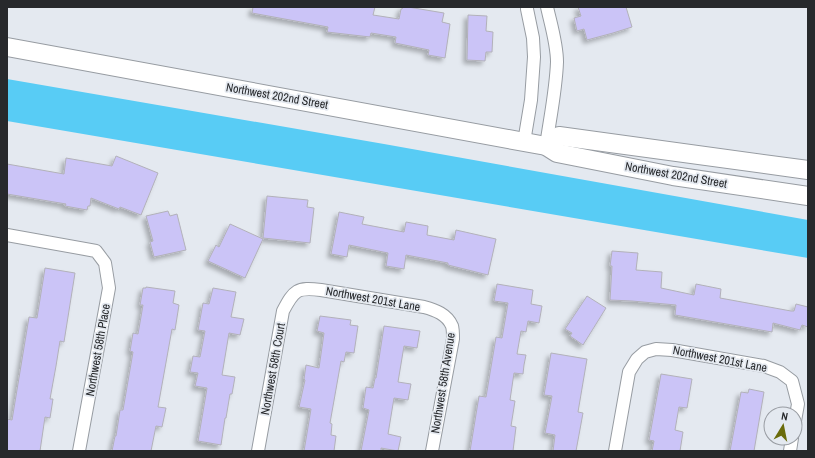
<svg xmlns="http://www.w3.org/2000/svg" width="815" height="458" font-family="'Archivo Narrow',sans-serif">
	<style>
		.water { fill: #58ccf5 }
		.building { fill: #cbc4f7; stroke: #b2b1b9; filter: url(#shadow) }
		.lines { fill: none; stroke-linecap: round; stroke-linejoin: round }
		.street-casing { stroke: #979ca2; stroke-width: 14 }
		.secondary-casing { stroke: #979ca2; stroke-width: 20 }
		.street { stroke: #fff; stroke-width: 12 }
		.secondary { stroke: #fff; stroke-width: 18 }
		.labels { text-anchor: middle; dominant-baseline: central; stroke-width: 3.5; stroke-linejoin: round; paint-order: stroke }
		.street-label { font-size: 12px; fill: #27292c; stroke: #e4e9f0 }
	</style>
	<defs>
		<filter id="shadow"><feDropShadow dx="-3.5" dy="3.5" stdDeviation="2" flood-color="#0004"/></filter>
	</defs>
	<rect width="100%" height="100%" fill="#e4e9f0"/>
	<path class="water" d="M7,79L384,144L808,220V258L7,121Z"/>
	<g class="building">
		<path d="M253,7H375L373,15L399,19L401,9H402L403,7H408L444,13L442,22L450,24L445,58L428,55L429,50L395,43L396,37L371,33L370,37L327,32L328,27L252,13Z"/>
		<path d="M578,7H626L632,27L613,33L587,40L584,29L577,31L574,18L581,16Z"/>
		<path d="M468,15L487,16L486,31L493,32L492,52H486L485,61L467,60Z"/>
		<path d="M116,156L158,173L141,215L120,207L119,209L91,198L90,206H88L87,210L65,206L66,204L7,194V164L64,174L66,158L112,166Z"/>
		<path d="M267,196L308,200L307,207L314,208L310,243L263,238Z"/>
		<path d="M168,211L170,216L177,214L186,250L154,257L150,242L153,241L146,216Z"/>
		<path d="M339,212L364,217L362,224L404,232L406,222L428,226L427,235L454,240L456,230L496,239L488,275L448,265V263L406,255L404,269L386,266L388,253L349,245L347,257L331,254Z"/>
		<path d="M230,224L263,239L245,278L208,261L216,245L219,247Z"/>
		<path d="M612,251L638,253L636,270L662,272L661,288L694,295L696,284L721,289L720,298L791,311H794L796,304L808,307V327L802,325L800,330L773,323L772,332L675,315L676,305L632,301L610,300L612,266H610Z"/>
		<path d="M45,268L75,273L64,342L60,341L56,366L50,399H53L50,418L45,417L40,451H7V419L12,420L29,317L37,318Z"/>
		<path d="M497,284L533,290L531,304L542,306L539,323L528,321L526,332L521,331L517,354L526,355L524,365L523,374L514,373L510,400L515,401L511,426L516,427L513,451H470L479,396L486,397L496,337L502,338L508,303L494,301Z"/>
		<path d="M146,287L175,291L173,303L179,305L175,330L172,329L158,407L166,408L162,427L156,426L151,451H112L115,436H116L120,410H123L133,352L130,351L133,333L138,334L143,305H140L143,288H146Z"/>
		<path d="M213,288L236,292L231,317L244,319L240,335L229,333L222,375L235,377L232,394H230L226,418H225L221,445L198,441L207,388L195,386L198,373L190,372L193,356L200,357L205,331L198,330L203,303L209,304Z"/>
		<path d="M587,296L606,308L583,345L570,336L572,333L565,329Z"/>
		<path d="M320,316L351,320L350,325L358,326L354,353L346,352L344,362L341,361L330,423L332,424L331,435L336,436L334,451H304L311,409L299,407L305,380L304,379L306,365L319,368L324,333L317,331Z"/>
		<path d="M384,326L420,331L417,348L404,346L398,382L411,384L408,400L394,398L388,434L401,437L398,451L381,448V451H361L369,410L363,408L366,387L373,388L375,378H376Z"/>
		<path d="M551,353L587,359L578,412L583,413L576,451H553L555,435L545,433L552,396L544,395Z"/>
		<path d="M661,374L692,379L687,408L679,407L675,430L683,432L680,451H652L654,441L649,440Z"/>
		<path d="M749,389L764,392L754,451H730L741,392L748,393Z"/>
	</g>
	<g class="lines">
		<defs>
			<g id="street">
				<path d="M524,142L531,100L534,57L533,38L527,9V7"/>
				<path d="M546,146C550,118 556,90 557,62C557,44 551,25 547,7"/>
				<path d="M7,235L96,251L105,263L109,288L79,451"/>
				<path d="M258,451L283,311C294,290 297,287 321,290L424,307C435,310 447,314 452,326C453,329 453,335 453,339L432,451"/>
				<path d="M615,451L629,372L637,359L645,352L656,349L672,350L764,366L780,372L792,381L798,404L795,421"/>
				<path d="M790,451L792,438"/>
			</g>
			<g id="secondary">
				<path d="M7,47L546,146L557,153L673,176L808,196"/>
				<path d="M546,146L559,136L808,170"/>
			</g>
		</defs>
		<use href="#street" class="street-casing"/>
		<use href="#secondary" class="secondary-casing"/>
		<use href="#street" class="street"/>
		<use href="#secondary" class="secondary"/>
	</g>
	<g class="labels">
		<g class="street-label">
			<text transform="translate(277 96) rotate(10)">Northwest 202nd Street</text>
			<text transform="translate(676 175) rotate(10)">Northwest 202nd Street</text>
			<text transform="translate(373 299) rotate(10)">Northwest 201st Lane</text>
			<text transform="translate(98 350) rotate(-80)">Northwest 58th Place</text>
			<text transform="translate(720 359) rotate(11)">Northwest 201st Lane</text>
			<text transform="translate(273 369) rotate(-80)">Northwest 58th Court</text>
			<text transform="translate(443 383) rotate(-81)">Northwest 58th Avenue</text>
		</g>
	</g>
	<rect width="815" height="458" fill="none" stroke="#27292c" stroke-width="16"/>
	<g transform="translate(783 426) rotate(10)"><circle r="19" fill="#e4e9f0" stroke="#989ca2"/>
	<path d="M0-3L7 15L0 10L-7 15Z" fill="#6a6b0a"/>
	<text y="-6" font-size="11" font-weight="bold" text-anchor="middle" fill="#27292c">N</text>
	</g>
</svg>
